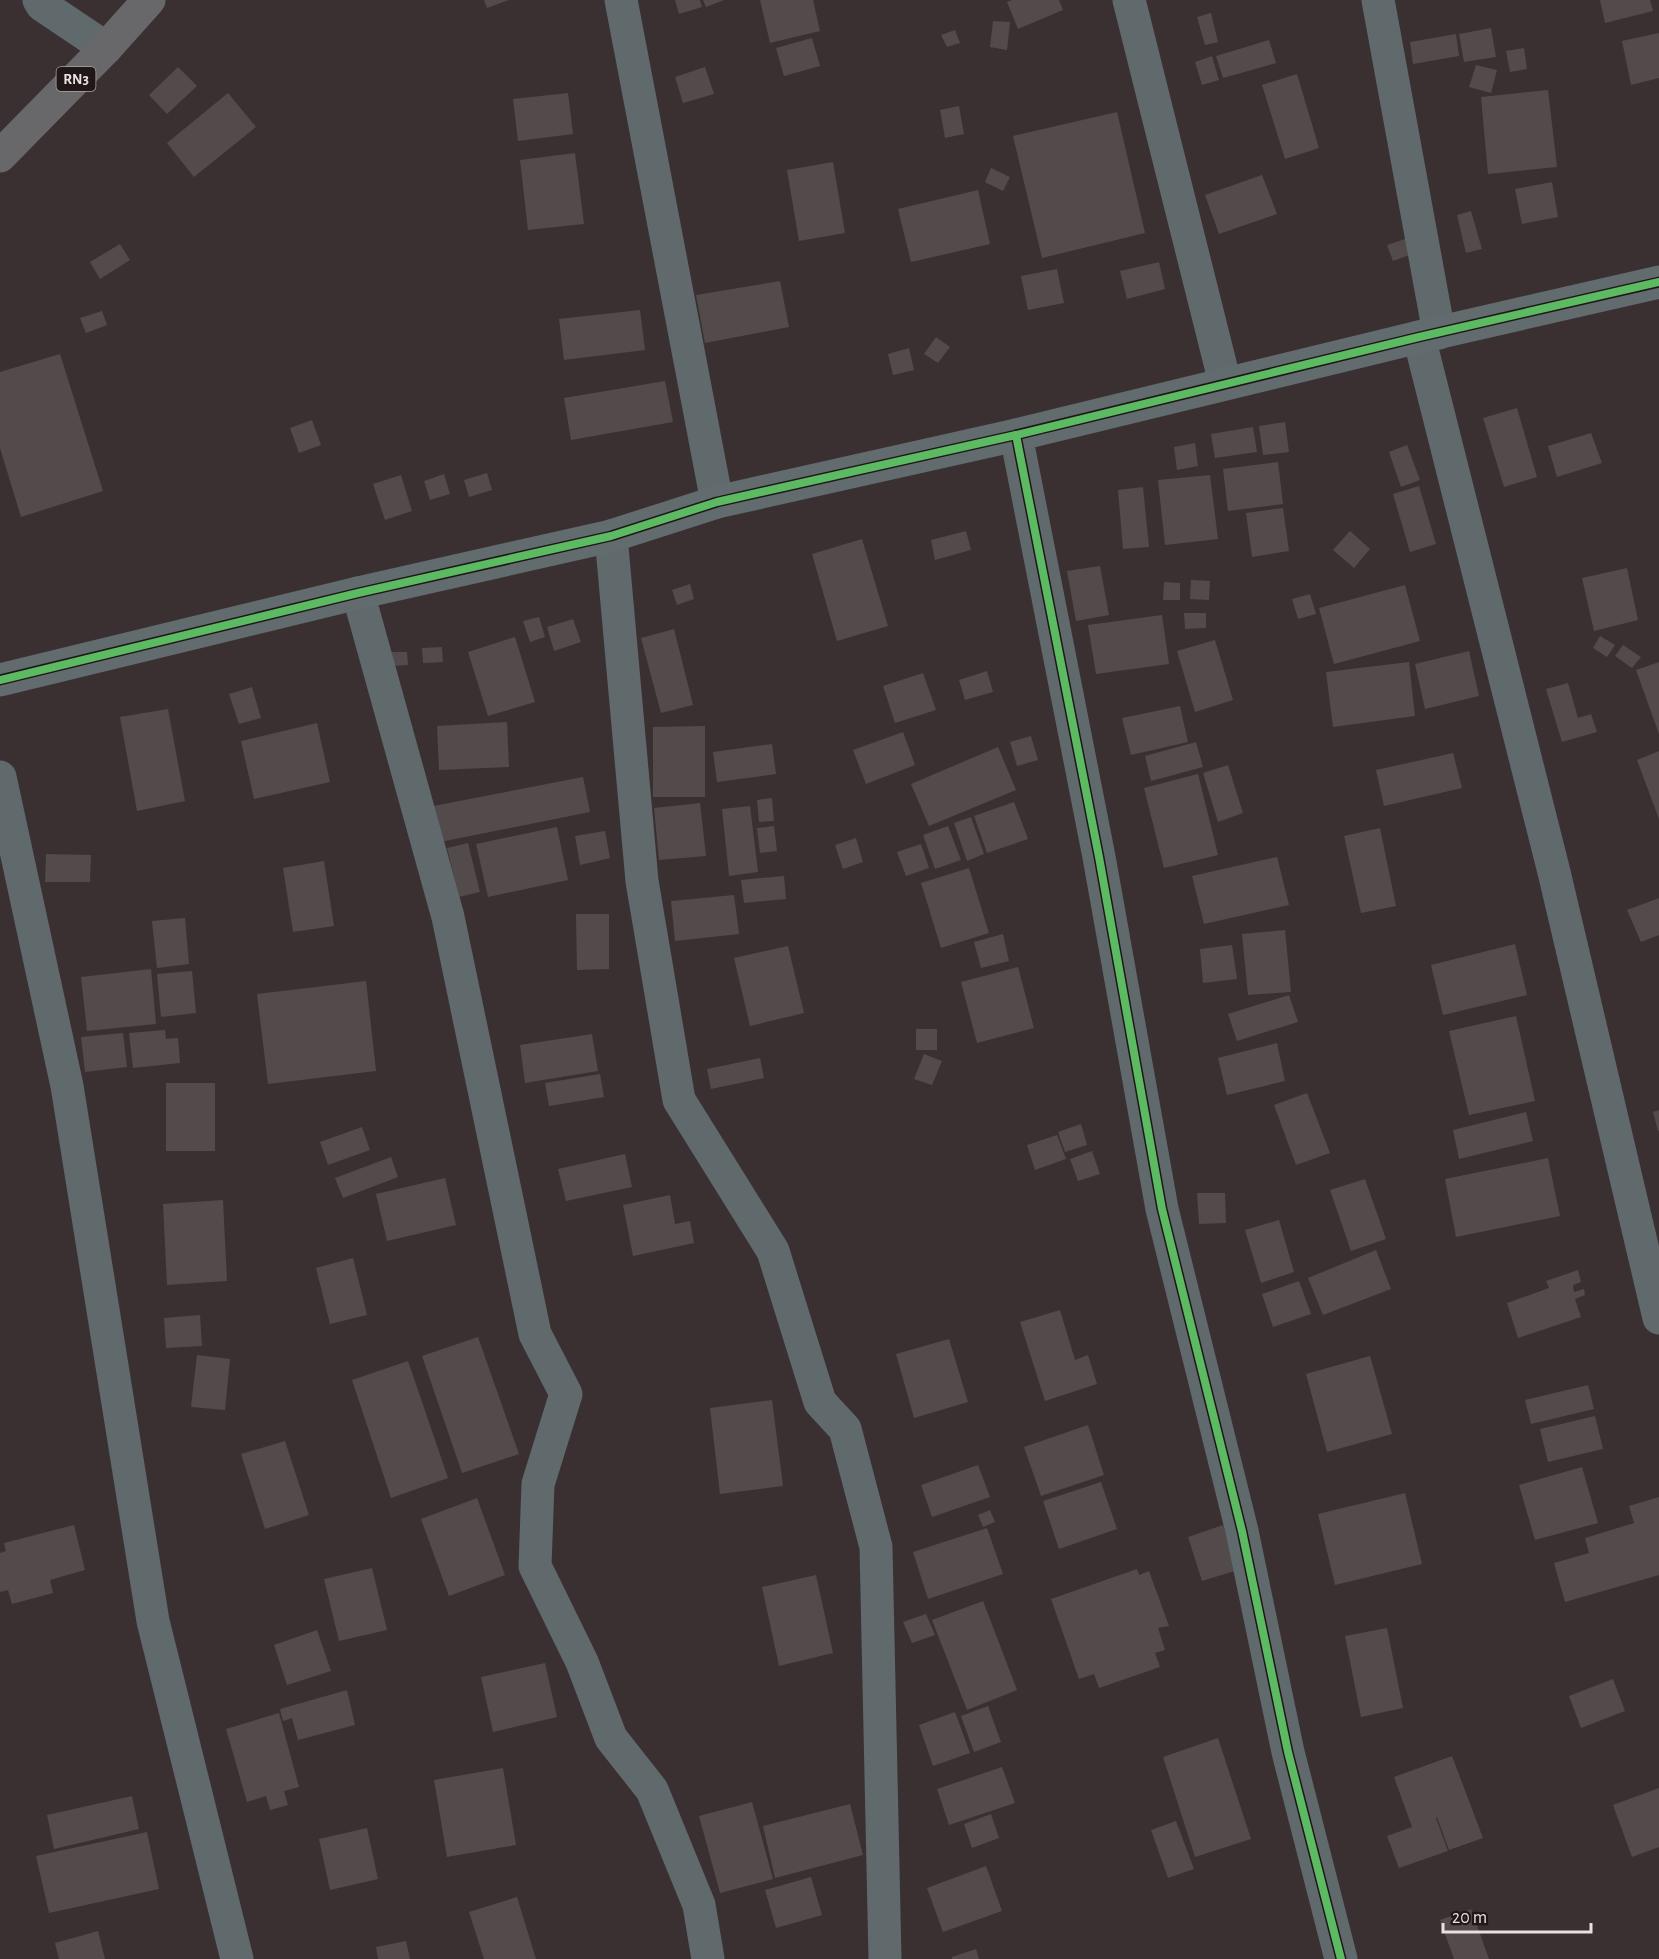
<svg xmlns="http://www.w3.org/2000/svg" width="1659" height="1959" font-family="'Alegreya Sans',sans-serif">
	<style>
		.building { fill: #524a4b }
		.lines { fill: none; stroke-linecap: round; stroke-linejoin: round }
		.street { stroke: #60696c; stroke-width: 33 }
		.secondary { stroke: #626c6e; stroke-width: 33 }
		.highway { stroke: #686769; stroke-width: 33 }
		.cycleway-casing { stroke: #1f1718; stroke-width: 11 }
		.cycleway { stroke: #5cba63; stroke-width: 8 }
		.labels { text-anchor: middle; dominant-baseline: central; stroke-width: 4.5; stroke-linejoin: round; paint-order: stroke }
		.shield { fill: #1f1718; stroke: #aea4a4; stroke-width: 1.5 }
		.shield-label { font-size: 15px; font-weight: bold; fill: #ebe0e0 }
	</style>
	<rect width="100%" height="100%" fill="#3a3032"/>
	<g class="building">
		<path d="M484,0H509L487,8Z"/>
		<path d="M675,0H700L702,7L679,14Z"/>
		<path d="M703,0H724L706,7Z"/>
		<path d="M760,0H813L820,31L770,43Z"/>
		<path d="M1012,0H1059L1063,10L1018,29L1007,2Z"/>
		<path d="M1600,0H1650L1653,11L1605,23Z"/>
		<path d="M1211,13L1218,42L1205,45L1197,17Z"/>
		<path d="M993,21L1010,22L1007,50L990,47Z"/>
		<path d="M1491,28L1496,57L1464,62L1459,34Z"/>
		<path d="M955,30L960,43L947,47L941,35Z"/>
		<path d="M1659,33V78L1631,85L1622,41Z"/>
		<path d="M1456,34L1459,56L1413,64L1410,42Z"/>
		<path d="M812,38L820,66L784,76L776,48Z"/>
		<path d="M1269,40L1276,63L1223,78L1216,56Z"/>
		<path d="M1524,48L1527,69L1510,72L1506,51Z"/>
		<path d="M1212,56L1219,80L1202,85L1195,62Z"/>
		<path d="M1476,65L1497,70L1491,93L1469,87Z"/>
		<path d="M178,67L197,86L167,114L149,95Z"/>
		<path d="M705,67L714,94L683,103L675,77Z"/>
		<path d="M1297,74L1319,148L1285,159L1262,85Z"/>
		<path d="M1548,90L1557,167L1488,174L1481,97Z"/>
		<path d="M228,93L256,127L194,177L167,143Z"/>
		<path d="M568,93L573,134L518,141L513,99Z"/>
		<path d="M959,106L964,134L945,138L940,110Z"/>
		<path d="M1117,112L1145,233L1042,258L1013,136Z"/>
		<path d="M575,153L584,224L528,230L520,160Z"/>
		<path d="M833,162L845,233L799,241L787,170Z"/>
		<path d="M991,168L1010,177L1003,191L985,182Z"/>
		<path d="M1262,175L1277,214L1219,234L1205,195Z"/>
		<path d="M1552,182L1558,217L1522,224L1515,189Z"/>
		<path d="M978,190L990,244L911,262L898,209Z"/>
		<path d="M1471,211L1482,249L1466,253L1457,215Z"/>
		<path d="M1411,237L1415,253L1393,261L1387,245Z"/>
		<path d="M120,244L130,260L100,279L90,262Z"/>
		<path d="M1159,262L1165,289L1127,299L1120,271Z"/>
		<path d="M1057,269L1064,303L1028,310L1021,276Z"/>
		<path d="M780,281L789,327L705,343L696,295Z"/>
		<path d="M640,310L645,350L564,360L559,319Z"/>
		<path d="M102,311L107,325L86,333L80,318Z"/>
		<path d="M936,337L950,347L938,363L924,354Z"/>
		<path d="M909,348L914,370L893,375L888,354Z"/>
		<path d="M60,354L103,491L21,517L0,448V372Z"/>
		<path d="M665,381L673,422L571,440L564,398Z"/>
		<path d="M1517,408L1537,477L1504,487L1483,418Z"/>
		<path d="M312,420L321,445L299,453L290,428Z"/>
		<path d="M1285,422L1289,452L1263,455L1259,426Z"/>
		<path d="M1253,427L1257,452L1215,458L1211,434Z"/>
		<path d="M1591,433L1602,463L1557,477L1548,446Z"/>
		<path d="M1195,443L1198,466L1177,470L1174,447Z"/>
		<path d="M1407,445L1420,480L1401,487L1389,452Z"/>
		<path d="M1278,462L1283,504L1228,511L1223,469Z"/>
		<path d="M487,473L492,490L469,497L464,480Z"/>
		<path d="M444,474L450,494L430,500L424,481Z"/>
		<path d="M401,475L412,511L385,520L373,484Z"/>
		<path d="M1210,475L1218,539L1165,545L1158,480Z"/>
		<path d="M1419,486L1436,544L1410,552L1393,494Z"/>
		<path d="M1143,487L1149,547L1123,549L1118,490Z"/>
		<path d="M1283,508L1289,551L1252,557L1246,513Z"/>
		<path d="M966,531L971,550L935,560L931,540Z"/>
		<path d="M1350,531L1370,549L1354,568L1333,550Z"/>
		<path d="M862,539L888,626L837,641L812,554Z"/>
		<path d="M1100,566L1109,615L1076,621L1067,571Z"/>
		<path d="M1627,568L1638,620L1594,631L1582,578Z"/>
		<path d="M1191,580L1210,581L1209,600L1190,599Z"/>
		<path d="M1164,582L1180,583V600H1163Z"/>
		<path d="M690,584L694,599L677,605L672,590Z"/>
		<path d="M1405,585L1420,641L1334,664L1319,608Z"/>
		<path d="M1310,594L1316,614L1298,619L1292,599Z"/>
		<path d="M1184,613H1206V628L1185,629Z"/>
		<path d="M1162,615L1169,664L1096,674L1088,625Z"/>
		<path d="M539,617L545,637L530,642L523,621Z"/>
		<path d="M573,619L581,642L554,651L547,627Z"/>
		<path d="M674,629L693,705L661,713L641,638Z"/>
		<path d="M1600,636L1615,645L1607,657L1593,648Z"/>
		<path d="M515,637L535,702L488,716L468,652Z"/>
		<path d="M1215,640L1233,700L1195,712L1177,651Z"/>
		<path d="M1623,645L1641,657L1632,668L1615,656Z"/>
		<path d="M442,647L443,662L423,663L422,648Z"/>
		<path d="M1469,651L1479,696L1425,709L1415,664Z"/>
		<path d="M391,652H407L408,665L391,666Z"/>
		<path d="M1409,662L1415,716L1333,727L1326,672Z"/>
		<path d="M1659,662V734L1636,670Z"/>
		<path d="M987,671L993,692L965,700L959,680Z"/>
		<path d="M923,673L936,710L895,723L883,686Z"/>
		<path d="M1568,683L1578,718L1591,714L1597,732L1562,742L1546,689Z"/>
		<path d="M252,687L261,718L239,724L229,694Z"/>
		<path d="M1180,706L1188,742L1131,755L1122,718Z"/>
		<path d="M168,709L185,801L137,811L120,717Z"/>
		<path d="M507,722L509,767L439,770L437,726Z"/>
		<path d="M317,723L330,782L254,799L241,741Z"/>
		<path d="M705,726V797H653V727Z"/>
		<path d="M903,732L915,765L866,784L853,750Z"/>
		<path d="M1031,736L1038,760L1017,766L1010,742Z"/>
		<path d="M1196,742L1203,767L1151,781L1145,756Z"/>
		<path d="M772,744L776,774L717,782L713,752Z"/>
		<path d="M998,747L1016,790L929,826L911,784Z"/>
		<path d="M1659,751V819L1637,760Z"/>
		<path d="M1453,753L1462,788L1384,806L1376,770Z"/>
		<path d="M1228,765L1243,813L1218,822L1203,773Z"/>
		<path d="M1198,774L1218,855L1164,868L1144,788Z"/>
		<path d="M583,777L590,812L430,844L423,808Z"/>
		<path d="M772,798L774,821L759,822L757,800Z"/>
		<path d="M1014,802L1028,839L987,853L974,816Z"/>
		<path d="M700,803L706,856L659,860L654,808Z"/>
		<path d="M750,806L758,872L729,876L722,809Z"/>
		<path d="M971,817L984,854L967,861L954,823Z"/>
		<path d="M774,826L777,851L760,853L757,828Z"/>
		<path d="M948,826L961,860L935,869L923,835Z"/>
		<path d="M557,827L568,880L488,897L476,844Z"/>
		<path d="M1380,828L1396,906L1361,913L1344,836Z"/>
		<path d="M605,831L610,858L580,865L575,836Z"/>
		<path d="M856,838L863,862L843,869L835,845Z"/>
		<path d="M468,843L480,892L459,897L447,848Z"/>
		<path d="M921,844L929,868L906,876L897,852Z"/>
		<path d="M46,854L91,855L90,882H45Z"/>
		<path d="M1277,857L1289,905L1204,924L1192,876Z"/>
		<path d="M324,861L334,926L293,932L283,868Z"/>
		<path d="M969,868L989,933L941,948L921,883Z"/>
		<path d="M784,876L786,899L744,903L741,880Z"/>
		<path d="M734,895L739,934L675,941L671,901Z"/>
		<path d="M1659,898V935L1641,942L1627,910Z"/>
		<path d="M576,914H609V969L577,970Z"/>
		<path d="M185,918L189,964L157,968L152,921Z"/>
		<path d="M1285,930L1291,992L1248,995L1242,934Z"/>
		<path d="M1003,934L1009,961L981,968L974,942Z"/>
		<path d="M1515,944L1527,995L1443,1015L1431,965Z"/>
		<path d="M1232,945L1237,979L1203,983L1200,949Z"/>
		<path d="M788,946L804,1013L750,1026L734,958Z"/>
		<path d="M1018,967L1034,1028L977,1043L961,982Z"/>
		<path d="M151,969L156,1024L87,1031L81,977Z"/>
		<path d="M192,971L196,1013L161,1017L157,974Z"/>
		<path d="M366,981L376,1071L268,1084L257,994Z"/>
		<path d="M1289,995L1298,1022L1237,1041L1228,1014Z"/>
		<path d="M1516,1016L1535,1101L1469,1115L1449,1031Z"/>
		<rect x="916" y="1029" width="21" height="21"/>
		<path d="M165,1030L166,1039L178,1038L180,1063L133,1068L129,1033Z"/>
		<path d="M123,1033L127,1067L85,1072L81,1037Z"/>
		<path d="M592,1034L598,1071L525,1083L520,1045Z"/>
		<path d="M1277,1043L1285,1081L1227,1095L1218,1058Z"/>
		<path d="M924,1054L942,1061L932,1085L914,1079Z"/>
		<path d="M760,1058L764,1078L711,1089L707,1069Z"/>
		<path d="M600,1074L604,1097L549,1106L545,1083Z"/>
		<rect x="166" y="1083" width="49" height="68"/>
		<path d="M1307,1093L1330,1153L1296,1165L1274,1105Z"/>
		<path d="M1659,1110V1131H1658L1653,1112Z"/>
		<path d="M1526,1112L1533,1141L1459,1159L1453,1130Z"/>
		<path d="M1081,1124L1087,1145L1065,1152L1058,1132Z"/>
		<path d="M362,1127L370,1150L328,1165L320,1142Z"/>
		<path d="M1057,1135L1066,1159L1035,1170L1027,1145Z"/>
		<path d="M1092,1151L1100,1174L1078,1181L1070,1159Z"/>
		<path d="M625,1154L632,1187L566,1201L558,1169Z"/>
		<path d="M391,1157L398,1177L343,1198L335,1178Z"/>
		<path d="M1548,1158L1560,1216L1456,1237L1445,1179Z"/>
		<path d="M445,1178L456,1225L387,1241L376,1194Z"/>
		<path d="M1365,1179L1386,1239L1351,1251L1330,1190Z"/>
		<path d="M1197,1193H1225L1226,1223L1199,1224Z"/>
		<path d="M670,1195L675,1224L690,1221L694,1243L633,1256L623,1205Z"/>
		<path d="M223,1200L227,1281L167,1285L163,1204Z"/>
		<path d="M1279,1220L1294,1272L1261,1283L1245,1230Z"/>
		<path d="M1376,1250L1391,1289L1323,1315L1308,1278Z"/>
		<path d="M353,1258L367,1315L330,1324L316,1268Z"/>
		<path d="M1578,1270L1581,1282L1573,1285L1574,1292L1584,1289L1585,1295L1575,1299L1581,1317L1518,1338L1507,1303L1549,1288L1546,1281Z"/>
		<path d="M1299,1281L1311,1314L1273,1327L1262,1294Z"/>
		<path d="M1060,1310L1075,1360L1088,1355L1097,1384L1045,1401L1020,1322Z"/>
		<path d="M200,1315L202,1346L166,1348L164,1318Z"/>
		<path d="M478,1337L519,1454L462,1473L422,1356Z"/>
		<path d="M949,1339L968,1402L914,1418L896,1354Z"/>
		<path d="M197,1355L230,1359L225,1410L191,1407Z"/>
		<path d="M1370,1356L1392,1434L1327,1452L1306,1374Z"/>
		<path d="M408,1361L448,1478L391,1498L352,1380Z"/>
		<path d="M1588,1385L1594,1409L1531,1424L1525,1400Z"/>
		<path d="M772,1400L783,1486L720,1494L710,1408Z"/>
		<path d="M1595,1416L1603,1449L1548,1462L1540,1429Z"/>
		<path d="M1088,1425L1104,1475L1041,1496L1024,1447Z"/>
		<path d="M285,1441L309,1515L265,1529L241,1454Z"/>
		<path d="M978,1465L990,1497L932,1517L921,1485Z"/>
		<path d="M1582,1467L1598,1523L1535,1540L1519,1485Z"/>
		<path d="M1101,1482L1117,1529L1059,1549L1043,1501Z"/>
		<path d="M1405,1493L1422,1564L1335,1585L1318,1514Z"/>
		<path d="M1659,1497V1575L1565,1602L1554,1563L1589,1553L1585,1538L1634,1523L1629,1506Z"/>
		<path d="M477,1498L505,1575L449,1596L421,1519Z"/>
		<path d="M990,1510L995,1522L983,1527L978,1515Z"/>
		<path d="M74,1525L85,1570L50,1580L53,1593L12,1604L8,1590L0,1592V1553L6,1551L4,1543Z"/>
		<path d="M1223,1525L1238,1570L1202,1581L1188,1537Z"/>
		<path d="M987,1528L1003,1574L928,1599L913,1552Z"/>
		<path d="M372,1568L387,1630L339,1641L324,1579Z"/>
		<path d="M1137,1569L1139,1575L1149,1571L1169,1626L1158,1628L1165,1650L1155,1653L1160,1667L1099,1688L1094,1674L1079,1679L1051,1599Z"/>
		<path d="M816,1575L833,1653L779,1666L762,1587Z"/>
		<path d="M983,1601L1017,1690L967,1710L932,1620Z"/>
		<path d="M926,1614L935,1635L912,1643L903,1622Z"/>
		<path d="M1387,1628L1403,1708L1361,1717L1345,1636Z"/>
		<path d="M317,1630L331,1671L287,1685L274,1645Z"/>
		<path d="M545,1663L557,1717L493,1732L481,1677Z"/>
		<path d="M1613,1679L1625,1711L1581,1728L1569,1696Z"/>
		<path d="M347,1690L355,1725L298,1740L292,1718L283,1721L280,1709Z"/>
		<path d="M988,1706L1001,1742L974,1752L961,1716Z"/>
		<path d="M955,1712L970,1753L933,1766L919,1725Z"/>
		<path d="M279,1713L299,1787L284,1791L288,1805L270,1810L266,1796L247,1802L226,1729Z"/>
		<path d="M1218,1738L1251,1839L1195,1857L1163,1757Z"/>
		<path d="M1452,1756L1483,1838L1449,1850L1437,1817L1436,1818L1448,1851L1399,1868L1387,1836L1412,1827L1394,1777Z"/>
		<path d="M1002,1767L1015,1803L949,1825L937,1789Z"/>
		<path d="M503,1768L516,1845L447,1857L434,1780Z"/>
		<path d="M1659,1788V1847L1632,1857L1613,1805Z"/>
		<path d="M132,1796L139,1829L54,1849L47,1815Z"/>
		<path d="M752,1802L773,1879L720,1893L699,1816Z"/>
		<path d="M850,1804L863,1855L775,1878L763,1826Z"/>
		<path d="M991,1814L999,1838L972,1848L964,1824Z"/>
		<path d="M1176,1821L1194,1869L1168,1878L1151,1830Z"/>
		<path d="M367,1828L378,1879L330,1890L319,1839Z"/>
		<path d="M147,1832L159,1889L49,1913L36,1856Z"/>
		<path d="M986,1866L1002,1911L943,1932L927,1888Z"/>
		<path d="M811,1877L822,1915L776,1928L765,1890Z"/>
		<path d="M517,1897L536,1959H484L469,1912Z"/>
		<path d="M1471,1909L1489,1959H1454L1440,1920Z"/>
		<path d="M98,1931L105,1959H59L55,1943Z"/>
		<path d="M406,1941L410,1959H378L376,1947Z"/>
		<path d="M976,1949L979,1959H952V1957Z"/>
	</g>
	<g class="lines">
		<g class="street">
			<path d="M39,0L42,5L106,48"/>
			<path d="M621,0L717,502"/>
			<path d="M1129,0L1225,383"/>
			<path d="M1378,0L1439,333"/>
			<path d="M1419,337L1554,872L1659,1318"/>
			<path d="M1016,435L1099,857L1162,1209L1242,1531L1288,1752L1341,1959"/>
			<path d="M611,536L642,881L679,1100L773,1251L820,1402L845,1429L876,1547L885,1959"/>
			<path d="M358,593L448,917L535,1334L566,1394L538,1484L535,1566L582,1662L611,1738L652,1790L699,1905L708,1959"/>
			<path d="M0,777L67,1086L153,1621L237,1959"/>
		</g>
		<path class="secondary" d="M0,680L358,593L611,536L717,502L1016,435L1419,337L1659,282"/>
		<path class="highway" d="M0,156L106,48L149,0"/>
		<defs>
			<g id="cycleway">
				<path d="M1016,435L1099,857L1162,1209L1242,1531L1288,1752L1341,1959"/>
				<path d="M0,680L358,593L611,536L717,502L1016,435L1419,337L1659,282"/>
			</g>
		</defs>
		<use href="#cycleway" class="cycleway-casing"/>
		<use href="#cycleway" class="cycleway"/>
	</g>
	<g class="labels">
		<rect class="shield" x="56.5" y="67" width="39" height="24" rx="4.5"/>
		<g class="shield-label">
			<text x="76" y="79">RN3</text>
		</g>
	</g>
	<path d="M1443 1923v9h148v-9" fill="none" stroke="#ebe0e0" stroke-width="3"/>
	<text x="1452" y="1923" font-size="18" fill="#ebe0e0" stroke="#1f1718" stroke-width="4.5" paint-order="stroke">20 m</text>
</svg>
